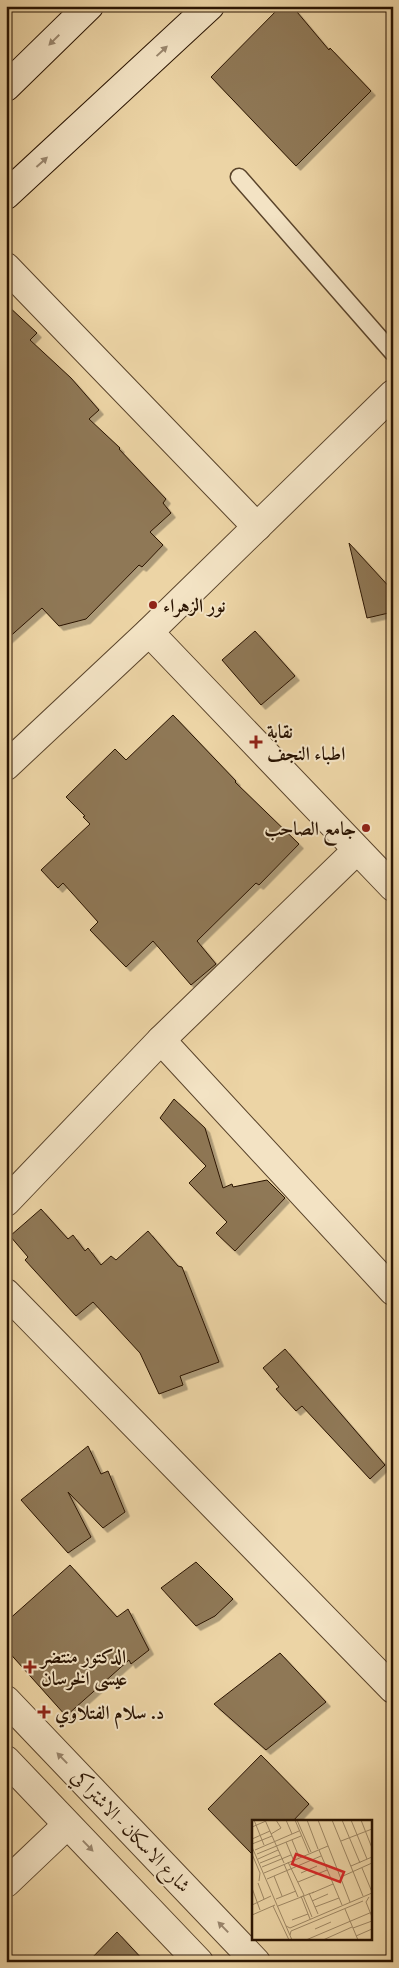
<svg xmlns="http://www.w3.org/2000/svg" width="399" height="1968" font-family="'EB Garamond',Amiri,serif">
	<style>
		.building { fill: #8f7857; stroke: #2a1402; filter: url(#shadow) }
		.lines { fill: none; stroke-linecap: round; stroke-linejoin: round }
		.lane-casing { stroke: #5a442b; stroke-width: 19 }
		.street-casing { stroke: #5a442b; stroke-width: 30 }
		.secondary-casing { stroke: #2a1402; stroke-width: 30 }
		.lane { stroke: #f3e3c4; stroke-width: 16 }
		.street { stroke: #f3e3c4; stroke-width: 28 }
		.secondary { stroke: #f3e3c4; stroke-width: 28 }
		.oneway { fill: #99866d }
		.poi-dot { fill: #8f2418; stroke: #f3e3c4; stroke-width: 2 }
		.labels { text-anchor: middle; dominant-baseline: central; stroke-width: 4; stroke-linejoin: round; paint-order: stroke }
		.poi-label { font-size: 19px; font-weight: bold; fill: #2a1402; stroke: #f3e3c4; text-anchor: start }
		.street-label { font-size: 19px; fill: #2a1402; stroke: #f3e3c4 }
		.inset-road { fill: none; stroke: #9e8764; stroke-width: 1 }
		.view { fill: #d62828; fill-opacity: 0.15; stroke: #d62828; stroke-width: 2.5 }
		.inset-edge { fill: none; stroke: #2a1402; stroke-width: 2.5 }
	</style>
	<defs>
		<filter id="shadow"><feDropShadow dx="4.5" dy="4.5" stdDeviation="0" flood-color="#0004"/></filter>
	</defs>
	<rect width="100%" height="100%" fill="#ecd4a5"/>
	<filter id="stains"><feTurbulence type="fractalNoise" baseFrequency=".004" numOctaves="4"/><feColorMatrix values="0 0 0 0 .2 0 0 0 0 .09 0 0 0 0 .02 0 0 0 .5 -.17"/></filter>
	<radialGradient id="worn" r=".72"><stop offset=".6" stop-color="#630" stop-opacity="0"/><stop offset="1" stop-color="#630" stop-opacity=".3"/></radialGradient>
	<g class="building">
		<path d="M281,6H292L329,50L330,48L371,91L296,166L211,77Z"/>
		<path d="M6,304L37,333L30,340L71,378L99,410L89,419L120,448L119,449L166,499L163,503L171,513L150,532L163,545L142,567L139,565L86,619L59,626L42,608L6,640Z"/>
		<path d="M349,543L393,591V612L367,618Z"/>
		<path d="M255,631L295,676L261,705L222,660Z"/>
		<path d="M173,715L236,781L235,782L299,844L259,885L256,883L197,941L216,964L191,985L153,941L126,967L90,930L98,922L63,883L58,888L41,870L90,824L83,817L85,816L66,797L115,749L126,760Z"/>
		<path d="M174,1099L205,1128L223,1188L232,1184L233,1187L267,1180L285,1198L235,1251L216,1233L227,1222L189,1183L206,1166L160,1118Z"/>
		<path d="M41,1209L68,1239L73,1235L85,1251L88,1248L101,1265L111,1256L116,1260L148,1231L178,1266L182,1267L219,1362L180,1376L183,1385L159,1394L140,1353L93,1302L76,1316L25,1260L28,1257L10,1236Z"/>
		<path d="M285,1349L385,1465L370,1479L302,1406L296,1411L276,1389L279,1387L263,1368Z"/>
		<path d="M88,1446L101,1474L108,1471L125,1512L103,1528L68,1492L91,1537L68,1553L21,1500Z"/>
		<path d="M196,1562L233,1599L215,1616L196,1626L161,1588Z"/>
		<path d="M70,1565L117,1617L128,1609L149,1650L131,1664L129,1660L66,1716L6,1649V1622Z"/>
		<path d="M280,1653L326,1702L266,1750L214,1704Z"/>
		<path d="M261,1755L309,1804L292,1822H253V1855L208,1809Z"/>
		<path d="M117,1932L145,1962H88Z"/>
	</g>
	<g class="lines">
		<defs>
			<path id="lane" d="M239,177L393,353"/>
			<g id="street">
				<path d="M6,267L257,527"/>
				<path d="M149,632L393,887"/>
				<path d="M6,766L149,632L393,394"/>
				<path d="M161,1040L393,1291"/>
				<path d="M6,1202L161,1040L357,850"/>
				<path d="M6,1293L393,1689"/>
				<path d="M6,1700L256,1962"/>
				<path d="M6,1760L199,1962"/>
				<path d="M6,1883L67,1825"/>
			</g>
			<g id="secondary">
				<path d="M6,87L89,6"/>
				<path d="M6,195L210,6"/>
			</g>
		</defs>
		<use href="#lane" class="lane-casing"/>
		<use href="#street" class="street-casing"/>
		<use href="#secondary" class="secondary-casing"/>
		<use href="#lane" class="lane"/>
		<use href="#street" class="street"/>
		<use href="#secondary" class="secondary"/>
	</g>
	<defs><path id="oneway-solid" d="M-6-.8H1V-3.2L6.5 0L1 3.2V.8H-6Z" transform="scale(1.25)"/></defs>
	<g class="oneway">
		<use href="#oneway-solid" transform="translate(54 40) rotate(135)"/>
		<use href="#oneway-solid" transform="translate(162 51) rotate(-43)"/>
		<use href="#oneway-solid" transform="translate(42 162) rotate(-42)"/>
		<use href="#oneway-solid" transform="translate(62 1758) rotate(-134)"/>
		<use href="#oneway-solid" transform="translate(88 1846) rotate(46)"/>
		<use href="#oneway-solid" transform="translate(223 1927) rotate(-134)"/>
	</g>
	<g class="poi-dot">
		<circle cx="153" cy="605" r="5"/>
		<path d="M253.5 734.5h5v5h5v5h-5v5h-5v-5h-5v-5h5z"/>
		<circle cx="366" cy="828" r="5"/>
		<path d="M27.5 1659.5h5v5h5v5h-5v5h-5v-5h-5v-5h5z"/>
		<path d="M41.5 1704.5h5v5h5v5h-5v5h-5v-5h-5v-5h5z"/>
	</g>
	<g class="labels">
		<g class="poi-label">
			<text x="163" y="605">نور الزهراء</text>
			<text x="267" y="731">نقابة<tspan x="267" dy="22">اطباء النجف</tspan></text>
			<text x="356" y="828" text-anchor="end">جامع الصاحب</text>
			<text x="41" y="1656">الدكتور منتضر<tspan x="41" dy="22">عيسى الخرسان</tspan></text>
			<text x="55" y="1712">د. سلام الفتلاوي</text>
		</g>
		<g class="street-label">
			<text transform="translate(131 1831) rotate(46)">شارع الاسكان - الاشتراكي</text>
		</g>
	</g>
	<g transform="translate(252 1820)">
		<rect width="120" height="120" fill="#ecd4a5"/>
		<path class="inset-road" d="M2,0L12,25M13,0L32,43M34,0L40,14M43,0L57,33M45,0L59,32M55,0L66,29M66,0L98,82M80,0L111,76M90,0L108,43M99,0L115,39M109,0L120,28M0,7L14,1M19,14L29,8L24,0M0,19L18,11M40,20L47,37M89,21L120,9M34,22L41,39M0,24L20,16M0,27L40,120M3,30L47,11M67,30L90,85M0,34L8,53L7,61M5,34L49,16M6,39L26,30M36,42L52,75M8,43L28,35M32,44L46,77M99,46L120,37M10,47L39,35M110,48L120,72M12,53L76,26M49,53L65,46M22,56L30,76M91,56L120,43M15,59L69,36M46,62L75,50M6,63L12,79M0,68L8,90M57,73L66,94M60,73L81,64M51,75L60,97M49,76L58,99M117,77L114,82L120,97M24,79L44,71M60,81L76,74M0,85L19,76M21,86L37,120M26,86L62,72M63,87L87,78M93,89L106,120M0,95L23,85M40,100L56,94M34,106L38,108L120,73M101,108L120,101M63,109L79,102M38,115L39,111L111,81M104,116L120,109M54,120L120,92M71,120L100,107"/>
		<path class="view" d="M44,34L92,52L88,62L40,44Z"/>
		<rect width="120" height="120" class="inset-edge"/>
	</g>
	<rect width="399" height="1968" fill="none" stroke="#ecd4a5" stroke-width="25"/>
	<rect x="8" y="8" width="384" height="1953" fill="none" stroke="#2a1402" stroke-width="2.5"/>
	<rect x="12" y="12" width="374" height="1943" fill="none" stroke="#2a1402"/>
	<rect width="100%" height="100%" filter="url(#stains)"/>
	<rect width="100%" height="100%" fill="url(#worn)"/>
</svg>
